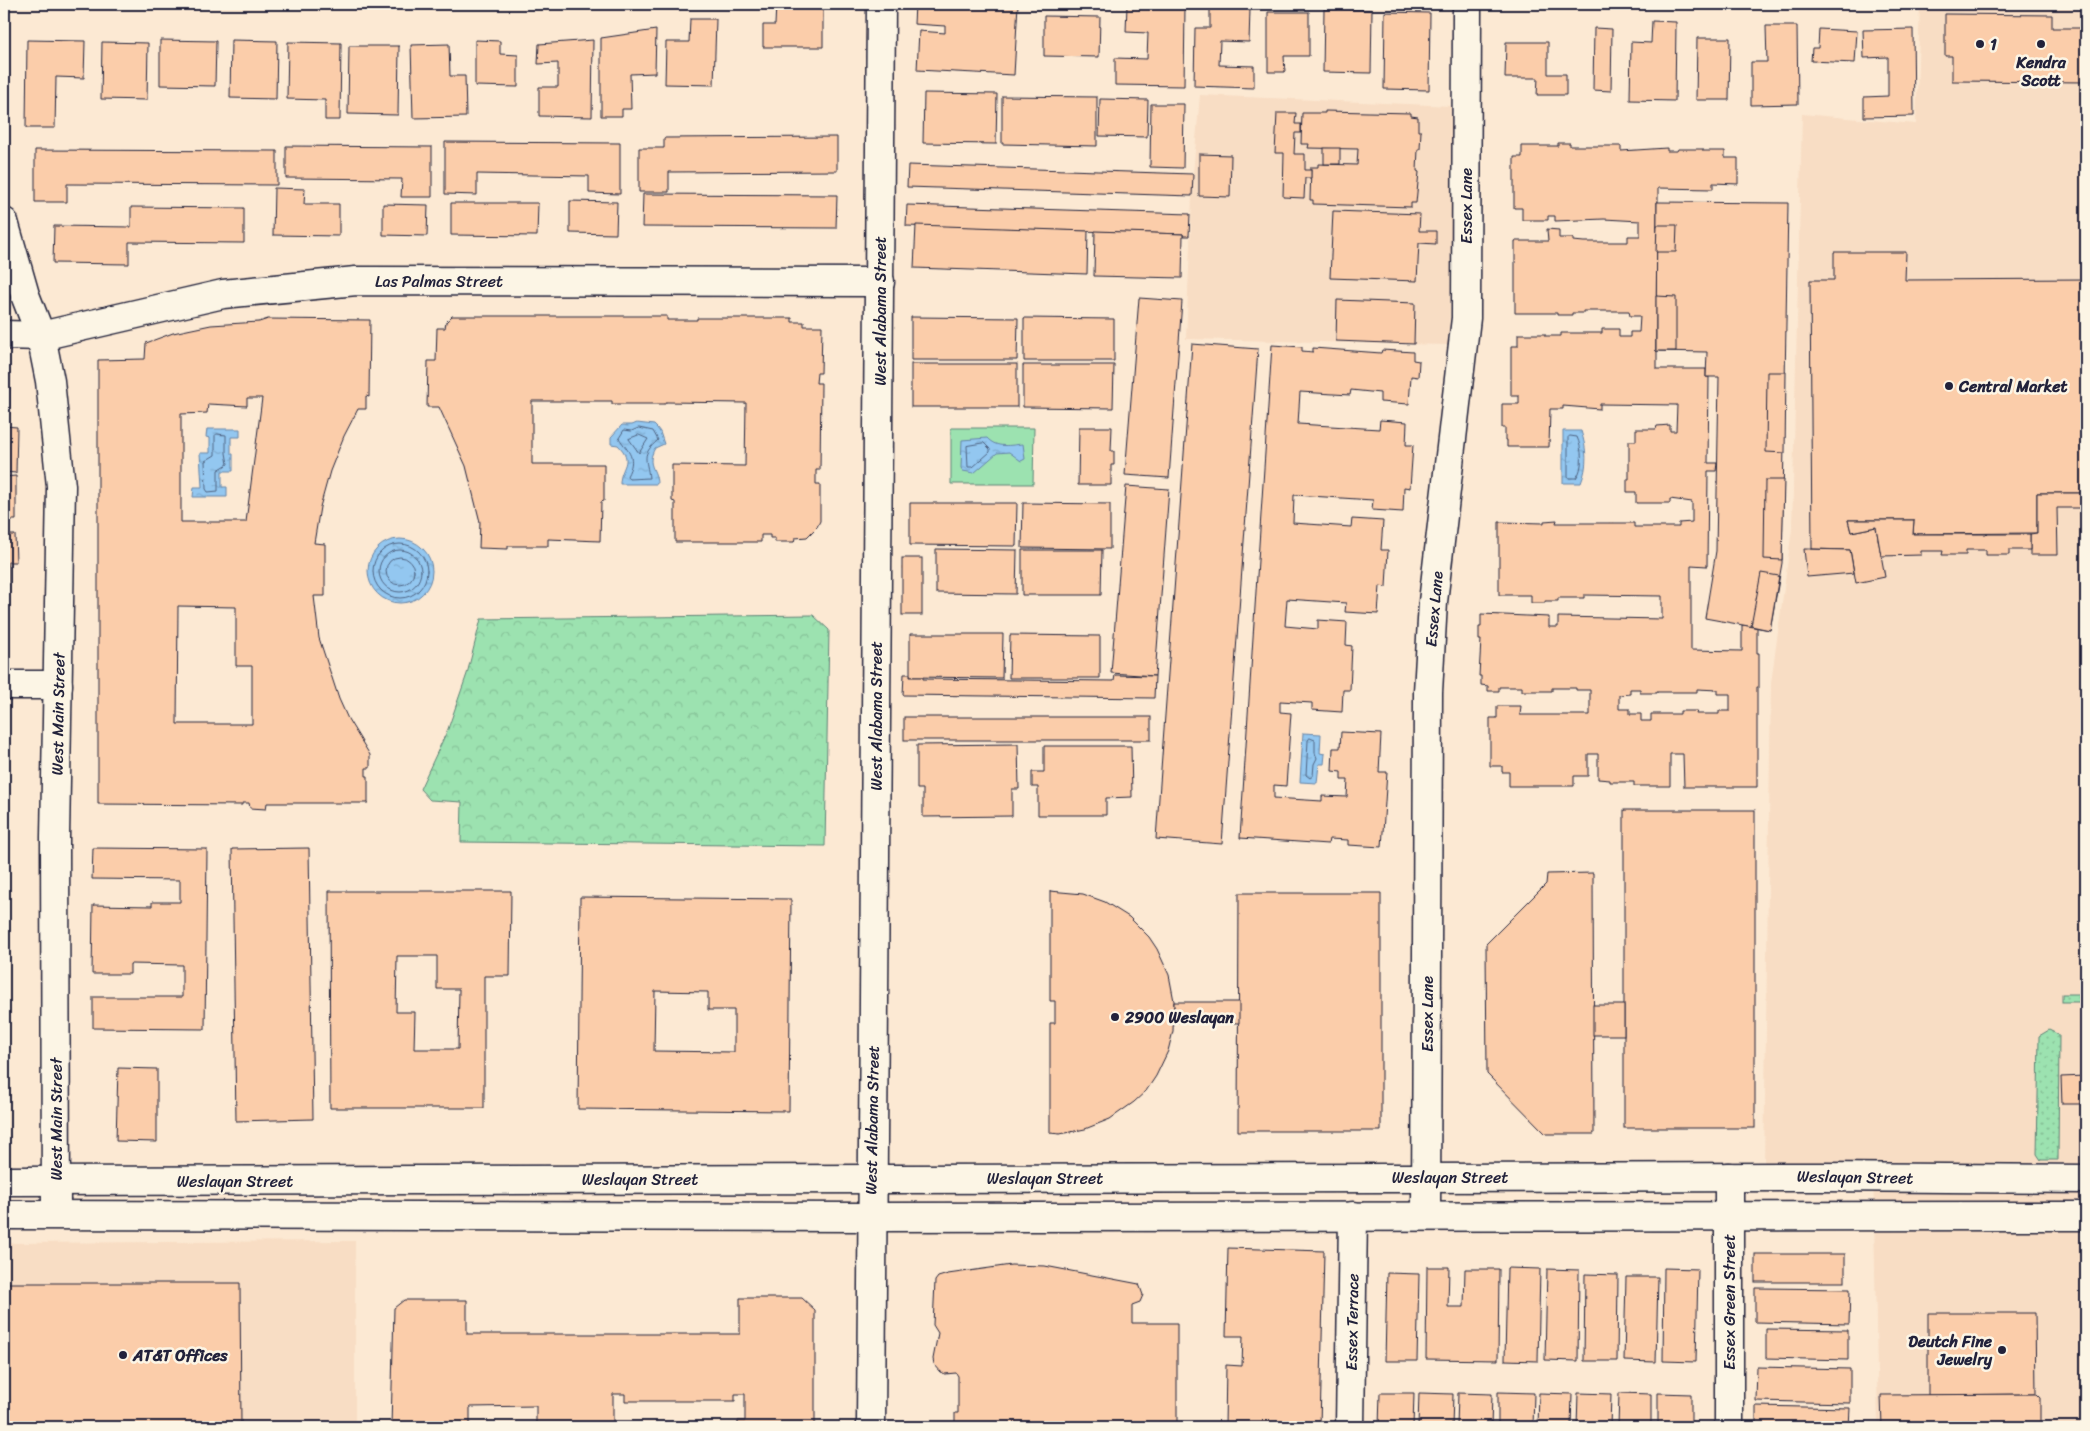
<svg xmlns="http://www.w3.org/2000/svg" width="2090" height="1431" font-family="Sriracha,sans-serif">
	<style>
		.built { fill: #f8ddc4 }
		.grass { fill: url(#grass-dots); stroke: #5f8276 }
		.forest { fill: url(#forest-crowns); stroke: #5f8276 }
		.pitch { fill: #9ce2b0; stroke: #5f8276 }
		.water { fill: url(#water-ripples); stroke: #6685a8 }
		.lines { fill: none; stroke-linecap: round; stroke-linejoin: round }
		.shore { stroke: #4f6483; stroke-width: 1 }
		.building { fill: #fbcdaa; stroke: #22223b; fill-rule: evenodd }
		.minor-casing { stroke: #22223b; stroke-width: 31 }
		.major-casing { stroke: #22223b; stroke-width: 31 }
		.minor { stroke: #fcf5e5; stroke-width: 28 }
		.major { stroke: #fcf5e5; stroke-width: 28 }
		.poi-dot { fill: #22223b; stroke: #fcf5e5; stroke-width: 2 }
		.labels { text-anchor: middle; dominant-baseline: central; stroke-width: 5; stroke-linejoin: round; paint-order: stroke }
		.poi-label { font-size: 16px; font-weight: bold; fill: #22223b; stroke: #fcf5e5; text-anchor: start }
		.street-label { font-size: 16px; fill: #22223b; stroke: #fcf5e5 }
	</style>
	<defs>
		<pattern id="grass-dots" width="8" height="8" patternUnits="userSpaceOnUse" patternTransform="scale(1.25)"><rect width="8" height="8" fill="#9ce2b0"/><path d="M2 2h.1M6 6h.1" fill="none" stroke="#86c298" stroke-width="1.8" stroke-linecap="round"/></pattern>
		<pattern id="forest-crowns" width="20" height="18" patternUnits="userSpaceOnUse" patternTransform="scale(1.25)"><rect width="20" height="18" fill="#9ce2b0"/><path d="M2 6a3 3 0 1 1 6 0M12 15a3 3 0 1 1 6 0" fill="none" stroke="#86c298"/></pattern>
		<pattern id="water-ripples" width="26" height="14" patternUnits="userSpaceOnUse" patternTransform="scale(1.25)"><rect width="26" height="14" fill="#93c7f0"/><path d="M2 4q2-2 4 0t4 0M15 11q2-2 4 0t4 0" fill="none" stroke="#7eabcf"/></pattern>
	</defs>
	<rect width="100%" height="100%" fill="#fce9d3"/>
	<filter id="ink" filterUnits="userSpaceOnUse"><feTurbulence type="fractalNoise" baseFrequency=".02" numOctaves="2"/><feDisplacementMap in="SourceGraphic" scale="10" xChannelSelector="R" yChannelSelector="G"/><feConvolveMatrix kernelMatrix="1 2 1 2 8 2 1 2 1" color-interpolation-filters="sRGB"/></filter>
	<g filter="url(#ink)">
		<g class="built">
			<path d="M1920,4H2086V1427H1878L1873,1165H1764L1771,683L1792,529L1802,114L1916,124Z"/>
			<path d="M1200,95L1453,106L1452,235L1449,345L1186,339L1193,174Z"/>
			<path d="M355,1241V1427H4V1243Z"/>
		</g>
		<g class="grass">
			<rect x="2062" y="994" width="24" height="8"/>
			<path d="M2049,1030L2059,1035L2058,1160H2041L2037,1154L2039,1036Z"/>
		</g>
		<path class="forest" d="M813,615L829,630L825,846L461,842L462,802L430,800L420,789L448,729L467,674L481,619Z"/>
		<path class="pitch" d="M951,428H1034L1033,484H951Z"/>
		<g class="water">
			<path d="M637,423L654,425L657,428L660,432L664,444L655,448C645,466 657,468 657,484H620C620,466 635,462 618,445L611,444V437L622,425H632Z"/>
			<path d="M207,429H240V437H231V454H233V471H222V487H227V497H193L194,487H202L200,453H210V438L206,437Z"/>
			<path d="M1563,431H1581C1587,449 1588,466 1581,483H1563Z"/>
			<path d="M987,438C997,449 1010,445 1023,444L1025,459L1021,461L1009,452L997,453L974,473L963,471L961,468L962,440Z"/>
			<circle cx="400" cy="571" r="32"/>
			<path d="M1303,733L1321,734L1320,753L1325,754L1324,764H1319L1317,783L1300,782Z"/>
		</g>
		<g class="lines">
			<g class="shore">
				<path d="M639,428L653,431L658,440C640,456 647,458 649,478L629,479L627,476C637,457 629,453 619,438L624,430L631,431Z"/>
				<path d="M217,434L226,435V453L228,464L218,470V491L208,492L206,489L205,461L215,455V436Z"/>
				<path d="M639,435L648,439L639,453L629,439Z"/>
				<path d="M1570,436L1577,437C1582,448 1584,469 1576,478H1569L1568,476V438Z"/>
				<path d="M984,443L990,449V452L973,467H968L967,446Z"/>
				<circle cx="400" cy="571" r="27"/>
				<circle cx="400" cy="571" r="21"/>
				<circle cx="400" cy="571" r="14"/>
				<path d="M1310,738L1315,740V753L1317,758L1314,764L1313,776L1310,778L1306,775L1308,741Z"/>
			</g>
		</g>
		<g class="building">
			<path d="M776,4H823V47H763V25H775Z"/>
			<path d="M915,4H1018L1014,75L917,70L919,31L945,33V26L914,24Z"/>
			<path d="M1127,5L1185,6L1184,86L1115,85V58L1147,59L1148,33L1126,32Z"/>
			<path d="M1210,9H1250L1249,42L1220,41L1219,65L1254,66V88L1194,86L1195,28H1210Z"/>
			<path d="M1324,9L1372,10L1371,73L1323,72Z"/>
			<path d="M1268,12H1309V56H1284L1285,72H1268Z"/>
			<path d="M1385,12L1430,13L1429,90L1384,89Z"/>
			<path d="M1945,14L2052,15V28H2086V82L1952,81V56H1945Z"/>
			<path d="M1044,16L1100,17L1099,57L1044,56Z"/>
			<path d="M690,19H716L714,85L665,84L666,42H689Z"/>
			<path d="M1652,21L1676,22L1675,101L1630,100L1631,42L1651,43Z"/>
			<path d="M1766,26H1797L1798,104L1751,105V62H1767Z"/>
			<path d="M1594,28L1612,29L1611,91L1593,90Z"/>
			<path d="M1819,29L1857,31L1855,63L1811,61L1812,48H1818Z"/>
			<path d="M1913,29L1914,116L1864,117V97L1888,96V57L1864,58L1863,30Z"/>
			<path d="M656,30L655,73L630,74L631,109H622V116H601V38Z"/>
			<path d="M1697,38H1730L1729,100H1696Z"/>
			<path d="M27,40L85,41L84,78L56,77L55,128H26Z"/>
			<path d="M160,40L216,41L215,86L160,85Z"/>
			<path d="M231,40L277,41L276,99L230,98Z"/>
			<path d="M475,40L500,41V54L518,55V87L475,86Z"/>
			<path d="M593,40L592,117L539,116V87H558V63L538,64L539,44Z"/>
			<path d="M102,42L148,43L147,100L101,99Z"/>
			<path d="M288,42L341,43L340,120H325V100L287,99Z"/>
			<path d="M1506,42H1548V74H1566V95H1537L1538,78H1505Z"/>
			<path d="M449,44L450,76H465L466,117L413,118L411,45Z"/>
			<path d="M349,46H399L398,115L348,114Z"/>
			<path d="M924,93L997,94L996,144L923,143Z"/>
			<path d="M1002,96L1097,97V146L1002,144Z"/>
			<path d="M1100,99L1148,100L1147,137L1099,136Z"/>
			<path d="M1151,104H1184L1183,168L1150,167Z"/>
			<path d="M1325,111L1411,113V116L1418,117V131H1421L1420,149H1418L1417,171L1419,172L1416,203H1411V207L1313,204V200H1310L1311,167H1318V164L1357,165L1358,149L1308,148L1309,144H1301L1302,113H1325Z"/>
			<path d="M1277,113H1296L1295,124H1301V133H1295L1294,154H1305V170H1311V178H1305L1304,198L1283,197L1284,153H1275Z"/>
			<path d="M837,137V171L669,172V192H639V148H664V138Z"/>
			<path d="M445,142L620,143V194L589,193V176L477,174V195L445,194Z"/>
			<path d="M1558,143H1570V146H1621V151L1667,148V151H1677L1678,149H1703V151H1725V158H1738V184L1713,183V189L1658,188V202H1657L1656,351H1657V369H1706V377H1709L1708,463H1717L1716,471H1708L1707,566L1691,565V650L1742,651V625L1757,627V653H1759V687H1757V787H1684L1683,754H1670V786H1634V782H1610V780L1598,779V754H1588V776H1574V786H1509V772H1502V766H1490V718H1497V706H1521L1520,715H1590V690H1576V688H1552V691H1522V687H1499V691H1488V686L1481,685V676H1479L1481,640H1479V627H1481V614L1549,617V627H1558V617L1662,619V596L1584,595V598H1558V601H1545V603H1531V595H1499V522L1544,523V521L1557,520L1556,523H1634V527H1679V523L1692,522V502L1670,499V503H1636V492H1627V479H1629V441H1636V429H1656L1657,426L1670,425V431H1676L1677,405L1600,404V409L1563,406V409H1550L1549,447H1507V440H1505V428H1502V404H1519V396H1511V346H1518V334H1545V336H1561V333H1602V329H1619V337H1630V332H1639L1640,316H1630L1629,311H1583V313H1572V315H1557V313H1515V241H1548L1547,229L1559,230V238H1573V241L1584,242H1628V236H1640V221L1604,219L1555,221V216H1548V220H1522V208H1514V157H1522V146H1558ZM1630,689H1640V693H1657V692H1697V689L1718,690V694H1730V711H1719V714H1696L1697,711H1680V714H1651V721H1641V714H1630V709H1619V695L1630,694Z"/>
			<path d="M286,146L432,147V197H401L402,179L286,178Z"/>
			<rect x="1324" y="148" width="16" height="16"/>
			<path d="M35,150L277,151V185L67,184V202H35Z"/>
			<path d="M1199,154L1231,155L1230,197L1199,196Z"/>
			<path d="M908,165L1193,174L1192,196L907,187Z"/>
			<path d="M274,188L305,189L304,204H339V236L273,235Z"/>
			<path d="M643,194L837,195L836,228L642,227Z"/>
			<path d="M570,201L617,202L616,234L570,233Z"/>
			<path d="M1657,202L1788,203L1782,563L1770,630L1705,618L1716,551L1719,377H1706L1707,352L1656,351Z"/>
			<path d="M451,203H538L537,236L451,235Z"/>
			<path d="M383,204L428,205L427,236L383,235Z"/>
			<path d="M907,205L1190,214L1189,236H1183V234L906,226Z"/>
			<path d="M131,207L244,208V243L129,242V264L53,263L54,226L131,227Z"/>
			<path d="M1333,211L1420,214L1419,231H1436V244L1419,243L1417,281L1330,278Z"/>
			<path d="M916,225L1088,231L1087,274L914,268Z"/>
			<path d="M1657,225H1677L1676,252H1656Z"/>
			<path d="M1095,231L1183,234L1182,278L1094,276Z"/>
			<path d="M1834,252H1906L1905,280L2086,279V493H2037V533L1913,534L1914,520H1848L1851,532L1876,527L1885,577L1856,583L1850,550L1812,549L1810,280H1834Z"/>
			<path d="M1656,296L1676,297V351H1656Z"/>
			<path d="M1139,298L1182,301L1169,478L1125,475Z"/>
			<path d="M1337,300L1415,303L1414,344L1336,341Z"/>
			<path d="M452,316H667V320H697V318H792V322H804V326H822L821,373H817L816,383H821L820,470H816V484H820V521L817,527L807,537L795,538L794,542H775V538H770V535H761V542H675V502L672,501V465L745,466L746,403L666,402L665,404H612V401H532V464H604V501L601,502L600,541L548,539V546H508V549L479,548L480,522L466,466L439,407H427L428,361H436L437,328H445L446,322Z"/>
			<path d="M911,317L1018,318L1017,360H911Z"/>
			<path d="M1024,318L1114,319V361H1024Z"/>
			<path d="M268,319L370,320L369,397L366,396V409H358L344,436L330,471L320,507L314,543L325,544V596H314L319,638L339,699L348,719L370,755V768H366V776H368V803H267L266,809L250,808L249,803H242V805L98,804V360L145,359L146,343L173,333L211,325L259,322ZM247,398H262L246,522H181V414L207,413L208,404L247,406ZM178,606L236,607V666H252V724H177Z"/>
			<path d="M1192,344L1258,349L1222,844L1156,839Z"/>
			<path d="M1272,345L1302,347V351L1313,352V348L1381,353L1382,350L1413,352V360L1419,361L1418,377L1411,376L1409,404L1380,402V393L1351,390L1350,395L1300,392L1298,424L1379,429L1380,420L1407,422L1406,445H1413L1410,488L1404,487L1403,512L1372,510L1373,500L1294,495L1293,523L1351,527L1352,519L1383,521L1381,550H1388L1386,587L1380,586L1378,614L1345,612L1346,603L1287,599L1285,626L1318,629V620L1347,622L1346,645L1352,646L1350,690H1343L1342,712L1312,710V703L1280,701V712L1291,713L1286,786L1274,785V798L1322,801V796L1347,797L1348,780H1341V772L1332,771L1333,748H1340L1341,732L1381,734L1379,772H1387L1382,847L1348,845V840L1329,839L1328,844L1240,838Z"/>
			<rect x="911" y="364" width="106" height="43"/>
			<path d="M1023,365H1114L1113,408L1023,407Z"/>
			<path d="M1767,372H1786L1785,453L1766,452Z"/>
			<path d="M4,374H10L9,415H4Z"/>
			<path d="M4,426L17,427L16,473L4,472Z"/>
			<path d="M1079,427H1112L1111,451H1114V465H1111V485H1078Z"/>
			<path d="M16,476V520H4V477Z"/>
			<path d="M1765,480H1784L1782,560L1764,559Z"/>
			<path d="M1126,486L1169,489L1155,676L1111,673Z"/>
			<path d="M2037,493H2086V508H2057L2058,555H2030V534L2037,533Z"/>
			<path d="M910,503H1017L1016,546L910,545Z"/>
			<path d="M1023,503L1110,504V549L1022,548Z"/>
			<path d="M1848,520H1914L1913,534H2030V550H2009V555H1986V550H1966V555H1942L1943,551H1921V555L1881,556L1876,527L1851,532Z"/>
			<path d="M4,535H15L16,562H8V622H4Z"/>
			<path d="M936,549L1017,550L1016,594L936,593Z"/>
			<path d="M1804,549L1850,550L1854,573L1807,577Z"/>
			<path d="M1022,550H1102L1101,595H1022Z"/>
			<rect x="902" y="558" width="20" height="57"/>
			<path d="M1761,573L1779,576L1770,630L1751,626Z"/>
			<path d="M910,634H1003L1002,678L910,677Z"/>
			<path d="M1010,635L1100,636V678H1009Z"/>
			<path d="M904,674H910V677H923V679L1114,681L1115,675L1155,676L1154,698L903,695Z"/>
			<rect x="904" y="717" width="247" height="23"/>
			<path d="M1018,744L1019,789H1012V816L923,817V789H917V745Z"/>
			<path d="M1044,746H1131L1132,797L1106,798V815H1038V787H1032V772H1044Z"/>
			<rect x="1624" y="810" width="131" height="318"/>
			<path d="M93,848L207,849L205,1029L93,1028V997H182V965L130,964V974H92L93,905L152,906V902H180V880L92,879Z"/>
			<path d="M309,848L313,1119L236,1121L232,849Z"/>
			<path d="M1593,873L1594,1134H1546L1487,1074L1486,944L1546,884L1547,874Z"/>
			<path d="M329,891H511L510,976H484V1108H330ZM397,956H437V989H459L458,1049H414L415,1012H396Z"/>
			<path d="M1050,891L1083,894L1105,902L1129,917L1149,937L1157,949L1169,975L1174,1001L1173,1031L1168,1051L1156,1076L1146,1091L1134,1102L1110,1119L1085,1129L1060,1134L1050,1133V1023H1055V1001H1050Z"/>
			<path d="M1239,893H1381V1131H1238Z"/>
			<path d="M580,897L791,899L789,1111L578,1109ZM655,991L708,992V1010H734V1052L654,1051Z"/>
			<path d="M1174,1002H1239V1023L1174,1022Z"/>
			<rect x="1593" y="1005" width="31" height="30"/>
			<path d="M118,1068L157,1069V1142L116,1141Z"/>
			<path d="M2086,1076V1104H2062L2061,1077Z"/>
			<path d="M1228,1248L1324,1251L1320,1427H1225L1226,1365L1242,1366L1243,1336H1226Z"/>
			<rect x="1755" y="1254" width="90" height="28"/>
			<path d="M1011,1265L1045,1266L1139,1284L1143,1295L1140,1302L1132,1305V1323H1177V1427H955V1413H958V1376L956,1373L945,1374L941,1372L934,1364L933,1359L938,1333L933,1325L935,1281L938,1277L948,1274Z"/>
			<path d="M1427,1267H1449L1448,1307H1464L1465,1269H1499L1498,1360L1426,1359Z"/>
			<path d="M1507,1268L1540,1269L1538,1361L1505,1360Z"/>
			<path d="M1664,1268L1698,1269L1696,1362L1663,1361Z"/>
			<path d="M1547,1269L1579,1270L1578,1361L1545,1360Z"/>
			<path d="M1387,1273L1419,1274L1417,1361H1385Z"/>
			<path d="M1585,1274L1618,1275L1617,1361H1584Z"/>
			<path d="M1626,1277H1658L1656,1362L1624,1361Z"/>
			<path d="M5,1283H240L241,1427H5Z"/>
			<path d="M1755,1288L1850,1289L1849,1324L1755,1322Z"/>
			<path d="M740,1298H802L815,1310V1427H738V1421H745V1394H735V1401H625V1394H613V1427H536V1406L470,1407V1427H391L394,1308L404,1300H467V1334H740Z"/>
			<path d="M1928,1313H2035L2036,1394L1928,1395Z"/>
			<path d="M1766,1329L1848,1330V1360L1766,1358Z"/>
			<path d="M1757,1367L1850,1369V1403L1756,1401Z"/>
			<path d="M1498,1392L1534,1393L1533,1427H1498Z"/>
			<path d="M1380,1393H1414L1413,1427H1379Z"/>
			<path d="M1419,1393L1453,1394L1452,1427H1418Z"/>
			<path d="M1458,1393L1492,1394L1491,1427H1457Z"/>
			<path d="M1539,1393L1572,1394L1571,1427H1538Z"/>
			<path d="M1578,1393L1611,1394L1610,1427H1577Z"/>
			<path d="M1619,1393L1651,1394V1427H1618Z"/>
			<path d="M1658,1393L1691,1394V1427H1658Z"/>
			<path d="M2036,1394L2040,1398V1427H1882L1881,1395Z"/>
			<path d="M1756,1406L1850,1408L1849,1427H1756Z"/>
		</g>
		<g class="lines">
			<defs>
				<g id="minor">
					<path d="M4,222L25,295L41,336L50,381L61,486L55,838L56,1214"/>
					<path d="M4,335L41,336L223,294L356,281L880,282"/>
					<path d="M4,685H58"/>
					<path d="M1729,1177V1427"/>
					<path d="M1426,1216L1428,692L1433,602L1466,318L1467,4"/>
					<path d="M871,1427L881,4"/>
					<path d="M1350,1427L1353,1216"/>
				</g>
				<g id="major">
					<path d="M4,1181L1821,1177L2086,1179"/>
					<path d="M4,1215L871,1217L2086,1216"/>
				</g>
			</defs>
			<use href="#minor" class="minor-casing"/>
			<use href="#major" class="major-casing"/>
			<use href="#minor" class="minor"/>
			<use href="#major" class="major"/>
		</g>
	</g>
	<g class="poi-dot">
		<circle cx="1980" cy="44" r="5"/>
		<circle cx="2041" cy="44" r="5"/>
		<circle cx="1949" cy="386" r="5"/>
		<circle cx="1115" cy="1017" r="5"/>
		<circle cx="2002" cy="1350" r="5"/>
		<circle cx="123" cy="1355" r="5"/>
	</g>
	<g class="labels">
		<g class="poi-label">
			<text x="1990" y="44">1</text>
			<text x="2041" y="62" text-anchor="middle">Kendra<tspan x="2041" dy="18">Scott</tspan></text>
			<text x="1959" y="386">Central Market</text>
			<text x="1125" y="1017">2900 Weslayan</text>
			<text x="1992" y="1341" text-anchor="end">Deutch Fine<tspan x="1992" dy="18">Jewelry</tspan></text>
			<text x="133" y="1355">AT&amp;T Offices</text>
		</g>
		<g class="street-label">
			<text transform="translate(1466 206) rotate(-90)">Essex Lane</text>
			<text x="439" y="281">Las Palmas Street</text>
			<text transform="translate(880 311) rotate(-90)">West Alabama Street</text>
			<text transform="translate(1434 609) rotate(-85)">Essex Lane</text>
			<text transform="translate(58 714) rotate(-89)">West Main Street</text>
			<text transform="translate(876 716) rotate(-90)">West Alabama Street</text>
			<text transform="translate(1427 1014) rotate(-90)">Essex Lane</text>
			<text transform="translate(56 1119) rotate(-90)">West Main Street</text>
			<text transform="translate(872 1120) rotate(-89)">West Alabama Street</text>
			<text x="1450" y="1177">Weslayan Street</text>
			<text transform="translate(1855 1177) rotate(1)">Weslayan Street</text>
			<text x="1045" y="1178">Weslayan Street</text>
			<text x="640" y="1179">Weslayan Street</text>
			<text x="235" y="1181">Weslayan Street</text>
			<text transform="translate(1729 1302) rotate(-90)">Essex Green Street</text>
			<text transform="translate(1352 1322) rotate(-89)">Essex Terrace</text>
		</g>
	</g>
	<rect width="2090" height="1431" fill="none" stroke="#fcf5e5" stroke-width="20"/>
	<rect x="10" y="10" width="2070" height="1411" fill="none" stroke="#22223b" stroke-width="2" filter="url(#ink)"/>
</svg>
